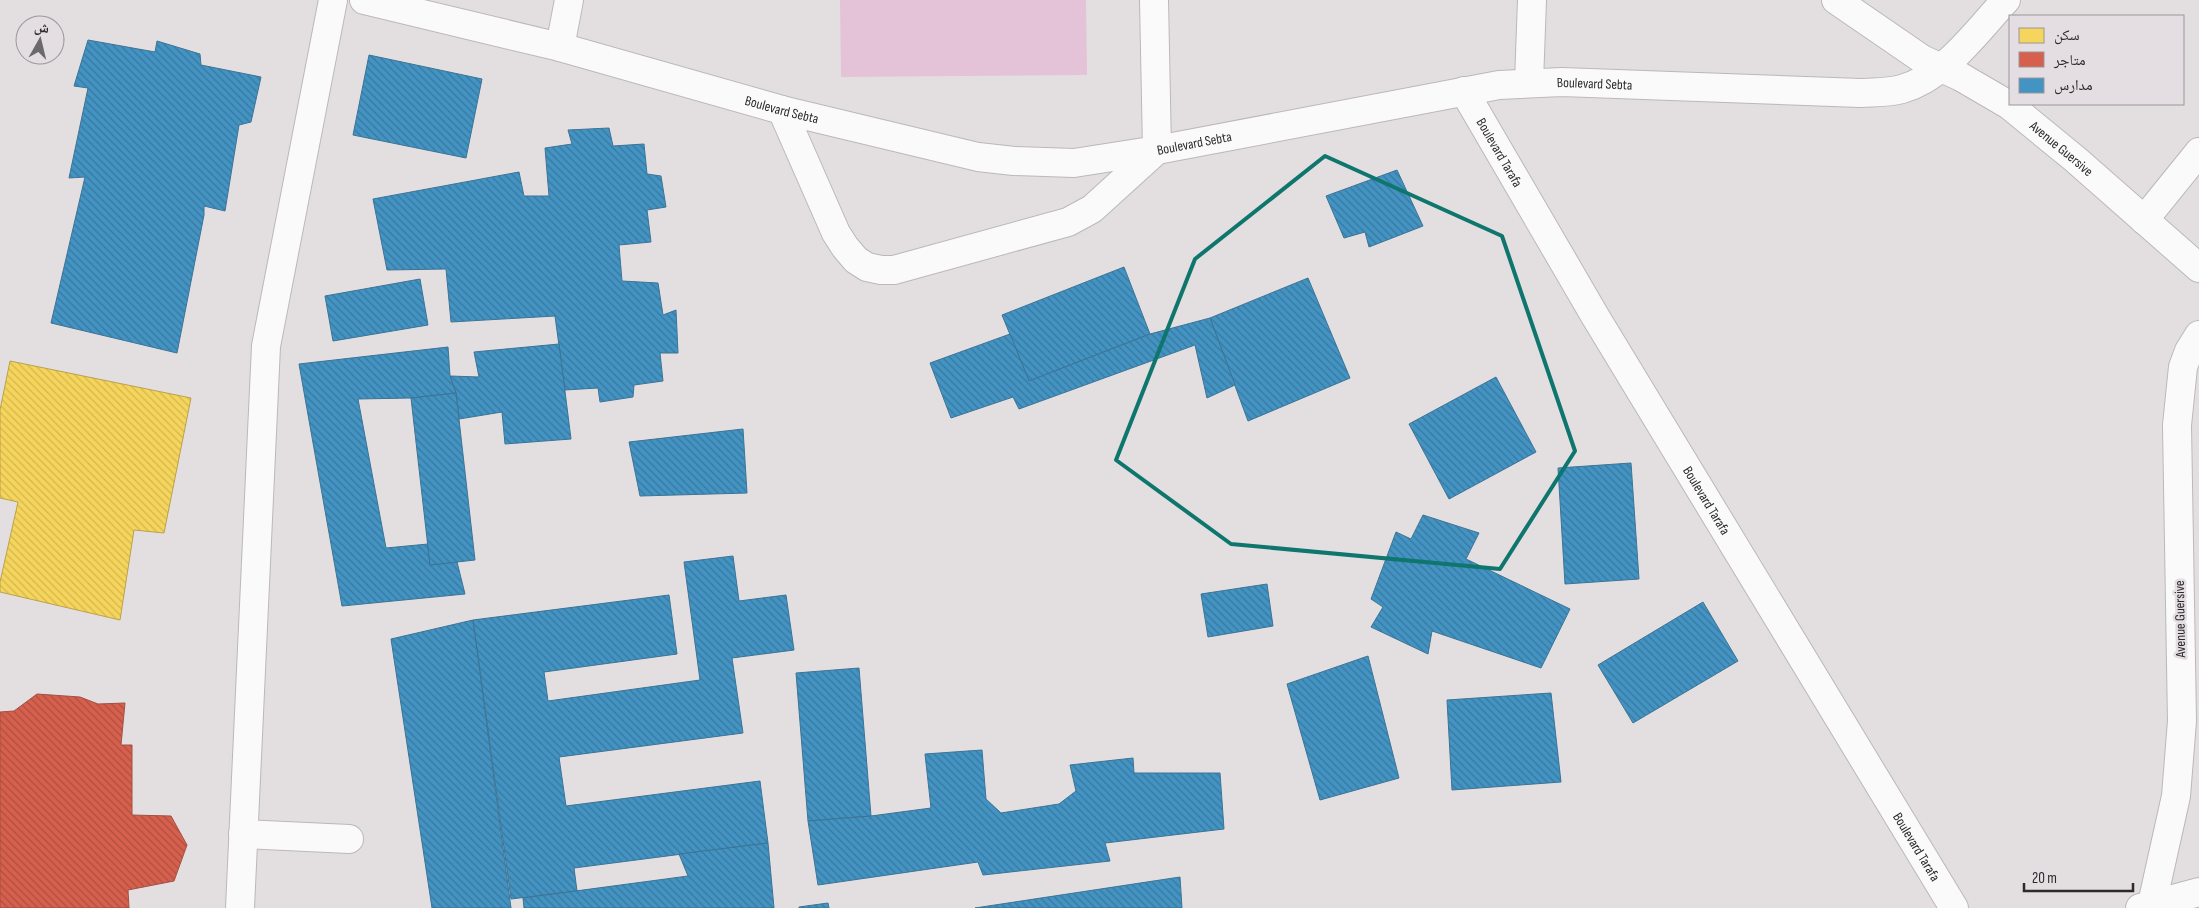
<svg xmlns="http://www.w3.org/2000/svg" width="2199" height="908" font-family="'Sofia Sans Condensed','Noto Naskh Arabic',sans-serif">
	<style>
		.pitch { fill: #e4c2d7 }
		.homes { fill: url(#homes-back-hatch); stroke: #b9a24d }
		.shops { fill: url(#shops-back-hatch); stroke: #a35043 }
		.schools { fill: url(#schools-back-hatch); stroke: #3c7495 }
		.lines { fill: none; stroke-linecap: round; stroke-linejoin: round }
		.minor-casing { stroke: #bbb8ba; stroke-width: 30 }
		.minor { stroke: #fbfafa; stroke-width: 28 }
		.marked { fill: none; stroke: #0f766e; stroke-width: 4; stroke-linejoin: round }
		.labels { text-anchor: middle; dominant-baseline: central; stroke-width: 5; stroke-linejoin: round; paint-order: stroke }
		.street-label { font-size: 14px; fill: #2c2a2b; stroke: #e4dee2 }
	</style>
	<defs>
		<pattern id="homes-back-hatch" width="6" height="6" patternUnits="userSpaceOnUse" patternTransform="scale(1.25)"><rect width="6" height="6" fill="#f6d55c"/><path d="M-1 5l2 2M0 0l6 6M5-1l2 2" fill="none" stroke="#d3b750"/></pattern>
		<pattern id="shops-back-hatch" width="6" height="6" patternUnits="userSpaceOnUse" patternTransform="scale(1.25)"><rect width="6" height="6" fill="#d6604d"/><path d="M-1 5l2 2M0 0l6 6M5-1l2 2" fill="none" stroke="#ae4f40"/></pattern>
		<pattern id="schools-back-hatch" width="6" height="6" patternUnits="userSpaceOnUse" patternTransform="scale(1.25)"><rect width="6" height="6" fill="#4393c3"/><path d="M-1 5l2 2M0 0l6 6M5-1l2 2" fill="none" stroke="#38789f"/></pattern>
	</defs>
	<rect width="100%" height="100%" fill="#e3dfe1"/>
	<path class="pitch" d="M840,0H1086L1087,75L841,77Z"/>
	<path class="homes" d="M10,361L191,398L164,533L134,530L120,620L0,592V582L18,502L0,498V410Z"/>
	<path class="shops" d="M37,694L80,697L98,704L125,703L121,745H132V815L171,816L187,845L174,881L128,890L129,908H0V712L14,711Z"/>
	<g class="schools">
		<path d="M88,40L155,52L157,41L200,54L201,65L261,77L251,122L239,125L225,211L204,206V215L177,353L51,323L85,177L69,178L88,88L74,86Z"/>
		<path d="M369,55L482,79L466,158L353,135Z"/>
		<path d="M609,128L613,146L644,144L647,174L661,176L666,207L647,210L651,242L619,245L622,281L658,283L663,315L676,310L678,353H660L663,381L634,385L633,397L600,402L598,388L565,390L555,316L451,322L446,269L387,270L373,199L519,172L524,196H549L545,148L572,144L568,130Z"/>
		<path d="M1397,170L1423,226L1369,247L1365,232L1344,238L1326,196Z"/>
		<path d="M1124,267L1150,334L1029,381L1002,315Z"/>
		<path d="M1308,278L1350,378L1248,421L1210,318Z"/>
		<path d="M420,279L428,325L333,341L325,296Z"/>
		<path d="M1210,318L1235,385L1207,398L1195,345L1019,409L1013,397L951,418L930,363L1010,334L1029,381L1150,334Z"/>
		<path d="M559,344L571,439L505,444L502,412L459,419L456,393L450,376L479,377L474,352Z"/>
		<path d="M448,347L450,376L456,393L411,398L358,399L386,548L428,544L430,565L457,562L465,594L342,606L299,364Z"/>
		<path d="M1496,377L1536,452L1449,499L1409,424Z"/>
		<path d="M456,393L475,560L430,565L411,398Z"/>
		<path d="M743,429L747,493L640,496L629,442Z"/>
		<path d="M1631,463L1639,579L1565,584L1558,468Z"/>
		<path d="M1423,515L1479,533L1466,559L1570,609L1541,668L1432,631L1428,654L1371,627L1383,607L1371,599L1396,532L1411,539Z"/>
		<path d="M733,556L739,601L786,595L794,650L732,658L743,733L559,757L566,806L760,781L768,843L574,868L577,891L511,899L473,620L669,595L677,654L544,672L548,701L700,680L684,562Z"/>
		<path d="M1267,584L1273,626L1208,637L1201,594Z"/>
		<path d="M1703,602L1738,661L1633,723L1598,665Z"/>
		<path d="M473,620L511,908H432L391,639Z"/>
		<path d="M1368,656L1399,778L1320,800L1287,684Z"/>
		<path d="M859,668L871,816L808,821L796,673Z"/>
		<path d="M1551,693L1561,782L1452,790L1447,700Z"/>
		<path d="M982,750L986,799L1001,813L1059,804L1076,791L1070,765L1133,758L1134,773H1220L1224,829L1105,843L1110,861L983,875L978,862L818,885L808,821L871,816L931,808L925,754Z"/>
		<path d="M768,843L774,908H524L523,898L688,876L679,854Z"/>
		<path d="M1180,877L1182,908H975Z"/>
		<path d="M828,903L829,908H799V907Z"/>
	</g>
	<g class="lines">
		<defs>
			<g id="minor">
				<path id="s1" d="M364,0L560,47L782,110L978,157L1014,161L1074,163L1157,150L1499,85L1562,82L1860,93C1874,92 1889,93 1902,89C1946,76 1976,32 2006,0"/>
				<path id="s2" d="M1836,0L1922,59L1961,77L2009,105L2075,159L2199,268"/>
				<path d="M560,47L569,0"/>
				<path d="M1529,82L1532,0"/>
				<path id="s3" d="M1464,91L1595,316L1954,908"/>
				<path d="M782,110L836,233L845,247L856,260L867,267L881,270H894L1068,222L1092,209L1157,150L1154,0"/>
				<path d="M2144,220L2199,152"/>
				<path d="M243,834L349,839"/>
				<path d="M2152,904L2176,796L2182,721L2177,425L2183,367L2189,351L2199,335"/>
				<path d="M240,908L266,346L333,0"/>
				<path d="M2140,908L2199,892"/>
			</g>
		</defs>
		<use href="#minor" class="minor-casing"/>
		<use href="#minor" class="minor"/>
	</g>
	<path class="marked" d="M1325,156L1502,236L1575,451L1500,569L1231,544L1116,460L1195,259Z"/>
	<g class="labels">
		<g class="street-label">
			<text stroke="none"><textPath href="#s1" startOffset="1258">Boulevard Sebta</textPath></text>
			<text stroke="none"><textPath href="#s1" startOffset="432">Boulevard Sebta</textPath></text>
			<text stroke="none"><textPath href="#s1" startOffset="852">Boulevard Sebta</textPath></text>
			<text stroke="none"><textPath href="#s2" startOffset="271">Avenue Guersive</textPath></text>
			<text stroke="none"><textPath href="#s3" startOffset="71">Boulevard Tarafa</textPath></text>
			<text stroke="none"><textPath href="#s3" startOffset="476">Boulevard Tarafa</textPath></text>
			<text transform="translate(2180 619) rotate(-91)">Avenue Guersive</text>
			<text stroke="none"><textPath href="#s3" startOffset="881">Boulevard Tarafa</textPath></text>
		</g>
	</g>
	<rect x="2009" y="15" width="175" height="90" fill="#e4dee2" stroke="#9a9699"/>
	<rect x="2019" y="28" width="25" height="15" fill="#f6d55c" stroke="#9a9699"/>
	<text x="2054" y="40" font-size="15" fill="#2c2a2b">سكن</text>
	<rect x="2019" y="52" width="25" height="15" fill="#d6604d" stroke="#9a9699"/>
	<text x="2054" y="65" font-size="15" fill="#2c2a2b">متاجر</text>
	<rect x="2019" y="78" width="25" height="15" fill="#4393c3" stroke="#9a9699"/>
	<text x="2054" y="90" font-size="15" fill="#2c2a2b">مدارس</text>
	<g transform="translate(40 40) rotate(8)"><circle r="24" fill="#e4dee2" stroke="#9a9699"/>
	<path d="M0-4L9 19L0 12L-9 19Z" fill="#6c696b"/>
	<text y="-8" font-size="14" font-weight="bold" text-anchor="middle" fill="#2c2a2b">ش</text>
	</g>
	<path d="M2024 883v8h109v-8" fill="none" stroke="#2c2a2b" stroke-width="2.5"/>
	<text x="2032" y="883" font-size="15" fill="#2c2a2b" stroke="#e4dee2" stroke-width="4" paint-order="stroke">20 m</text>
</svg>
